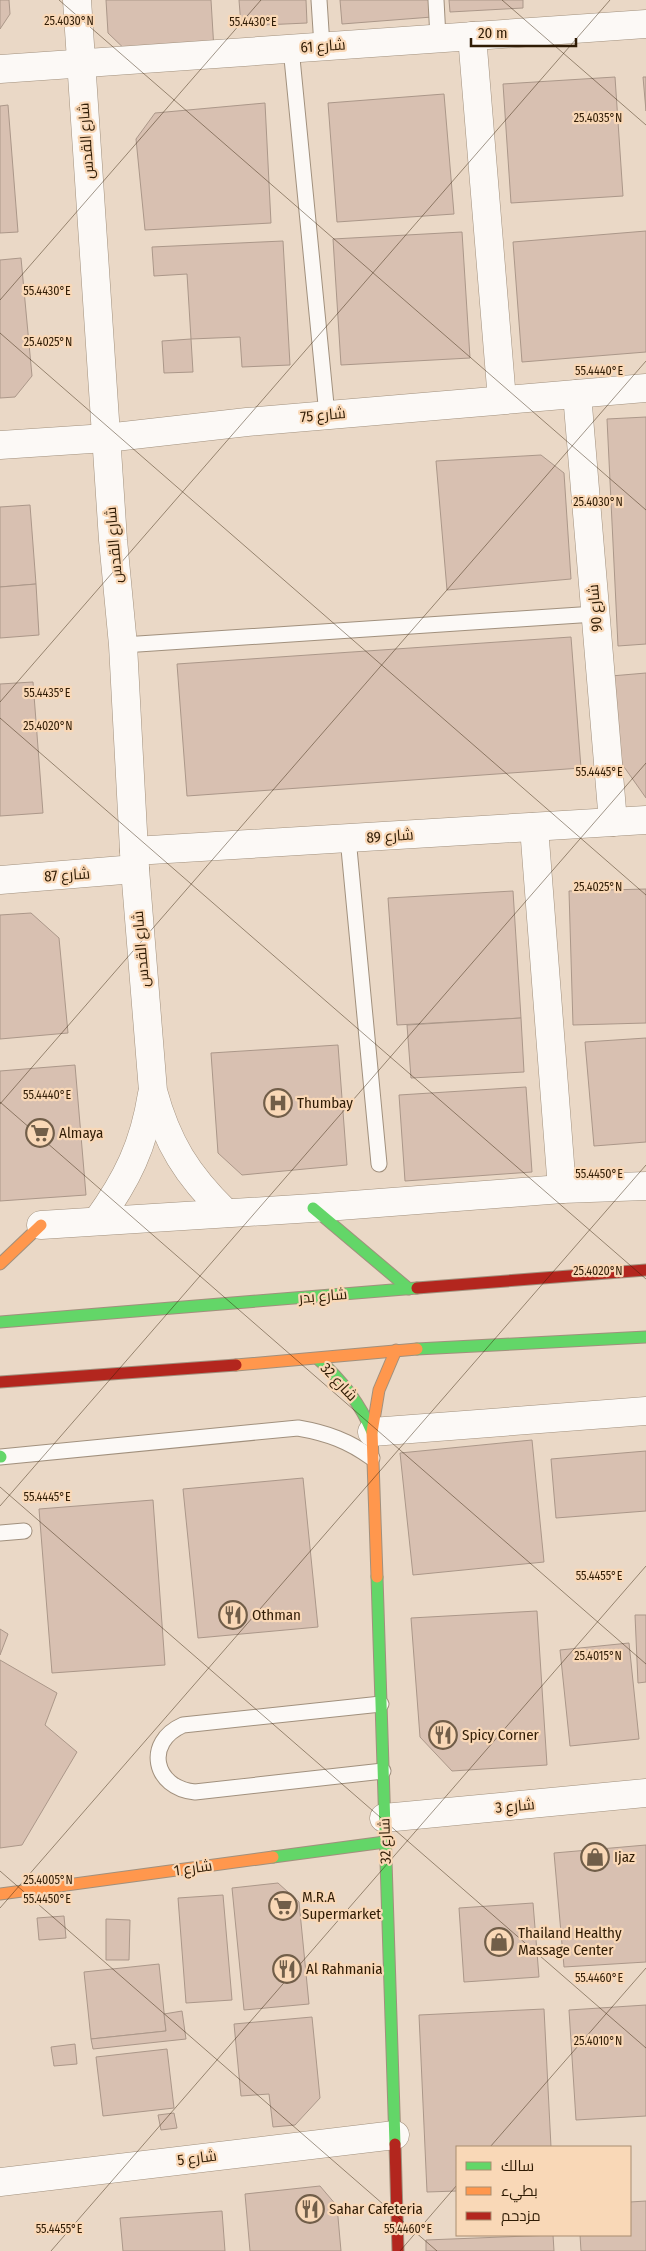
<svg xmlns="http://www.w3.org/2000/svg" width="646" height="2251" font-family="'Fira Sans Condensed',Cairo,sans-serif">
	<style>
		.building { fill: #d8c0b1; stroke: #ab9789 }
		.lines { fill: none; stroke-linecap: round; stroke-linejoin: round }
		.lane-casing { stroke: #a1907d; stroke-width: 17 }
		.street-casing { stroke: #a1907d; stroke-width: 29 }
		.fast-casing { stroke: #a1907d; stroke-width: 13 }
		.slow-casing { stroke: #a1907d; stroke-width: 13 }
		.jam-casing { stroke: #a1907d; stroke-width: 13 }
		.lane { stroke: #fcf9f6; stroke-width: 15 }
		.street { stroke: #fcf9f6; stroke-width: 28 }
		.fast { stroke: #63d668; stroke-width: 11 }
		.slow { stroke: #ff974d; stroke-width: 11 }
		.jam { stroke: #b3261e; stroke-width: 11 }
		.ticks { fill: none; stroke: #301c05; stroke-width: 1; stroke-opacity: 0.45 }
		.labels { text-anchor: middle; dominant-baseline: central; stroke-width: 4.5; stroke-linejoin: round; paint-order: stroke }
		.street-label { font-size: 15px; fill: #301c05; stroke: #f9d8b7 }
		.poi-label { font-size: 15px; fill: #301c05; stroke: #f9d8b7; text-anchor: start }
		.ticks-label { font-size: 12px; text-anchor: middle; fill: #301c05; stroke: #f9d8b7; stroke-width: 4.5; stroke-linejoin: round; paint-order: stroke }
	</style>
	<rect width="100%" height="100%" fill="#ead8c6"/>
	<g class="building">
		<path d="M0,0H9L10,14L0,29Z"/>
		<path d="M106,0H211L214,50L134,58L108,33Z"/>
		<path d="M239,0H306L307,23L241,26Z"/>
		<path d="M340,0H431L432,17L342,24Z"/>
		<path d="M449,0H523V8L450,12Z"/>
		<path d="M615,77L623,196L511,203L503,84Z"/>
		<path d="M643,77H646V111Z"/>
		<path d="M444,94L454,214L337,222L328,103Z"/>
		<path d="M265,103L271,223L145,230L136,139L155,113Z"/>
		<path d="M8,105L18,232L0,233V106Z"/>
		<path d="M646,231V352L522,362L513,242Z"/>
		<path d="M462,232L470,358L341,365L333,239Z"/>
		<path d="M283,241L290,365L242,367L240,337L191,339L187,274L154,276L152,247Z"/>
		<path d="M21,258L32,376L15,397L0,398V260Z"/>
		<path d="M191,339L193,372L164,373L162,341Z"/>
		<path d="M646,417V644L618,646L607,419Z"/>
		<path d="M541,455L564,473L571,579L447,590L436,461Z"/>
		<path d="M30,505L36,584L0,587V507Z"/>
		<path d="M36,584L39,635L0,638V587Z"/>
		<path d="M571,637L581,768L187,796L177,664Z"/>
		<path d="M646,673V798L622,764L611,676Z"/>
		<path d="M33,682L43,813L0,816V684Z"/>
		<path d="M646,889V1023L573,1025L569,891Z"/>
		<path d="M513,891L521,1018L397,1025L388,898Z"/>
		<path d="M31,913L59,938L68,1033L0,1039V915Z"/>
		<path d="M521,1018L524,1072L411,1078L407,1025Z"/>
		<path d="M646,1038V1142L594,1146L585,1042Z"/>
		<path d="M338,1045L347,1165L242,1175L218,1153L211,1053Z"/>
		<path d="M75,1065L86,1195L0,1201V1071Z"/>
		<path d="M526,1087L532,1172L405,1181L399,1095Z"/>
		<path d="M532,1440L544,1562L413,1575L400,1453Z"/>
		<path d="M646,1451V1511L556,1518L551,1459Z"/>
		<path d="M303,1478L318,1627L198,1638L183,1489Z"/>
		<path d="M153,1500L165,1665L52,1673L39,1509Z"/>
		<path d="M537,1611L547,1765L452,1771L420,1737L411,1618Z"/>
		<path d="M635,1615H646V1682L638,1683Z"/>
		<path d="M0,1629L8,1634L0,1655Z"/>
		<path d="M629,1643L639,1739L570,1746L560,1650Z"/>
		<path d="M0,1660L57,1693L45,1725L77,1752L22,1845L0,1848Z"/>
		<path d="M646,1845V1962L564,1967L554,1853Z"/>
		<path d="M278,1883L299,1902L309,2004L244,2010L232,1888Z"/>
		<path d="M223,1895L232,2000L186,2003L178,1898Z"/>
		<path d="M533,1903L539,1977L464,1982L459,1908Z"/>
		<path d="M64,1916L66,1938L39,1940L37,1918Z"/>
		<path d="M106,1919L130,1920L129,1960H106Z"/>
		<path d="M159,1964L166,2031L91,2039L84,1972Z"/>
		<path d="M646,2005V2116L576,2120L569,2010Z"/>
		<path d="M544,2009L551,2147H457V2191L427,2192L419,2015Z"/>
		<path d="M182,2011L186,2039L93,2049L91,2039L166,2031L164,2014Z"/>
		<path d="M312,2017L320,2098L295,2125L273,2127L269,2094L241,2096L234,2024Z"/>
		<path d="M75,2044L77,2064L54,2066L51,2047Z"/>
		<path d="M167,2049L174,2108L103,2116L96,2057Z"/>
		<path d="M174,2113L177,2128L161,2130L158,2115Z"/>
		<path d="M320,2186L337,2206L341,2251H250L245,2194Z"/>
		<path d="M646,2201V2251H581L580,2235H630V2202Z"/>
		<path d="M222,2211L225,2251H123L120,2218Z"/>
		<path d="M553,2235L554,2251H426V2240Z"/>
	</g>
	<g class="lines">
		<defs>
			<g id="lane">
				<path d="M319,0L322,46"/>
				<path d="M436,0L438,38"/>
				<path d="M291,48L327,415"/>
				<path d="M123,645L595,614"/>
				<path d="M348,838L379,1164"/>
				<path d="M0,1457L298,1428C327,1433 349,1441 372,1458"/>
				<path d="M0,1533L24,1531"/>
				<path d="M381,1704L183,1725C144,1742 153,1788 195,1792L383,1771"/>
			</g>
			<g id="street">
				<path d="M77,0L113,540L123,645L135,869L153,1091C167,1143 187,1175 226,1213"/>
				<path d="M472,36L502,400"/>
				<path d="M0,69L646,24"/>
				<path d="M577,394L613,822"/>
				<path d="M0,445L106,438L247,422L646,388"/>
				<path d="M534,827L562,1189"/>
				<path d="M134,851L646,820"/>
				<path d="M0,880L135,869"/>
				<path d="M97,1221C127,1180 144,1145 152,1094"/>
				<path d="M41,1225L313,1208L562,1189L646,1186"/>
				<path d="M372,1432L646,1411"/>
				<path d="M384,1818L646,1793"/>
				<path d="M0,2182L395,2135"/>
			</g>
			<g id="fast">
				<path d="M313,1208L409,1289"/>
				<path d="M0,1322L417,1288"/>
				<path d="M417,1349L646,1337"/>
				<path d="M318,1359C342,1380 360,1403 372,1432"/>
				<path d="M0,1456L1,1457"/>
				<path d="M377,1577L395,2144"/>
				<path d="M273,1857L385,1842"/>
			</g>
			<g id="slow">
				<path d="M0,1264L41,1225"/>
				<path d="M236,1365L417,1349"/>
				<path d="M377,1577L372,1432L379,1390L396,1350"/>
				<path d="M0,1894L273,1857"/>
			</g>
			<g id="jam">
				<path d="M417,1288L646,1270"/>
				<path d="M0,1382L236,1365"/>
				<path d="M395,2144L398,2251"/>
			</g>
		</defs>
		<use href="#lane" class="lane-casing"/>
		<use href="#street" class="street-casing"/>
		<use href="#fast" class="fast-casing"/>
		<use href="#slow" class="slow-casing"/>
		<use href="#jam" class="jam-casing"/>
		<use href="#lane" class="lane"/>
		<use href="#street" class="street"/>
		<use href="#fast" class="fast"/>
		<use href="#slow" class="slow"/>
		<use href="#jam" class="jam"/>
	</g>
	<path class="ticks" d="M59,0L646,510M502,0L646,125M0,300L261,0M0,333L646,895M0,702L610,0M0,718L646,1279M0,1102L646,1664M0,1104L646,361M0,1487L646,2048M0,1506L646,763M0,1871L437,2251M0,1908L646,1165M490,2147L646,1968M51,2251L646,1566M400,2251L457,2185"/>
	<defs>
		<symbol id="hospital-ring" viewBox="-11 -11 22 22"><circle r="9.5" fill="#f9d8b7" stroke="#715e49" stroke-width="1.5"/><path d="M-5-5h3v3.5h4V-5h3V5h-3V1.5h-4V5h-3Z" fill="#715e49"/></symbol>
		<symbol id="supermarket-ring" viewBox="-11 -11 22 22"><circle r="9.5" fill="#f9d8b7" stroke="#715e49" stroke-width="1.5"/><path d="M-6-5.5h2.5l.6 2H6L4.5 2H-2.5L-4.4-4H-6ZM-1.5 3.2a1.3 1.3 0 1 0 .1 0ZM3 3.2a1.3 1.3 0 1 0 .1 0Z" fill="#715e49"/></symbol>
		<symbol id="restaurant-ring" viewBox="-11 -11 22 22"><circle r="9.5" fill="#f9d8b7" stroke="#715e49" stroke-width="1.5"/><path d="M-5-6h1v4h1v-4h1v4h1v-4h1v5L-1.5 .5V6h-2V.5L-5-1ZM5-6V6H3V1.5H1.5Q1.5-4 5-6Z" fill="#715e49"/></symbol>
		<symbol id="shop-ring" viewBox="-11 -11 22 22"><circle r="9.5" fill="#f9d8b7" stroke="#715e49" stroke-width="1.5"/><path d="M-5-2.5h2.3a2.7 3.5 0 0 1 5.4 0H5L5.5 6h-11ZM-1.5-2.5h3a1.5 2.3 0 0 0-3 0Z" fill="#715e49"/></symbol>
	</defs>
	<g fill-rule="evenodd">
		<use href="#hospital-ring" x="262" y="1087" width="32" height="32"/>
		<use href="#supermarket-ring" x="24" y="1117" width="32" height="32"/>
		<use href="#restaurant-ring" x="217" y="1599" width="32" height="32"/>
		<use href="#restaurant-ring" x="427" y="1719" width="32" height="32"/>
		<use href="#shop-ring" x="579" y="1841" width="32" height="32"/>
		<use href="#supermarket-ring" x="267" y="1890" width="32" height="32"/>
		<use href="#shop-ring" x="483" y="1926" width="32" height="32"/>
		<use href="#restaurant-ring" x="271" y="1953" width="32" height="32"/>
		<use href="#restaurant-ring" x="294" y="2193" width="32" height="32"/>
	</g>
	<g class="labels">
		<g class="street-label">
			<text transform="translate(323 46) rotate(-4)">شارع 61</text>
			<text transform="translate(86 141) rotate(-94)">شارع القدس</text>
			<text transform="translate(323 415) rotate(-5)">شارع 75</text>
			<text transform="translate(114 545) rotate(-95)">شارع القدس</text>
			<text transform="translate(595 608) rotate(-95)">شارع 90</text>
			<text transform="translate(390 836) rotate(-4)">شارع 89</text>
			<text transform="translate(67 875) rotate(-4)">شارع 87</text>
			<text transform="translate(141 949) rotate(-95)">شارع القدس</text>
			<text transform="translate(323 1296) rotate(-5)">شارع بدر</text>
			<text transform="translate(339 1382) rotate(47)">شارع 32</text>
			<text transform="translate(515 1806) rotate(-5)">شارع 3</text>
			<text transform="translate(385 1841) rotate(-92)">شارع 32</text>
			<text transform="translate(193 1868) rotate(-8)">شارع 1</text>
			<text transform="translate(197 2158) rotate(-7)">شارع 5</text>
		</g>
		<g class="poi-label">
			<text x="297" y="1103">Thumbay</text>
			<text x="59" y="1133">Almaya</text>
			<text x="252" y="1615">Othman</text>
			<text x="462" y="1735">Spicy Corner</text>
			<text x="614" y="1857">Ijaz</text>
			<text x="302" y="1897">M.R.A<tspan x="302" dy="17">Supermarket</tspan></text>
			<text x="518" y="1933">Thailand Healthy<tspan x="518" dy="17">Massage Center</tspan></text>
			<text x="306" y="1969">Al Rahmania</text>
			<text x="329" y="2209">Sahar Cafeteria</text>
		</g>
	</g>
	<g class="ticks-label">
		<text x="69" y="25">25.4030°N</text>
		<text x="253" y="26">55.4430°E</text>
		<text x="598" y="122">25.4035°N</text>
		<text x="47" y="295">55.4430°E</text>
		<text x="48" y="346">25.4025°N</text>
		<text x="599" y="375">55.4440°E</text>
		<text x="598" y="506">25.4030°N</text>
		<text x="47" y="697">55.4435°E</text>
		<text x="48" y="730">25.4020°N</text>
		<text x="599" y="776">55.4445°E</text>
		<text x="598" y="891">25.4025°N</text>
		<text x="47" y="1099">55.4440°E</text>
		<text x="599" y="1178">55.4450°E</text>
		<text x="598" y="1275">25.4020°N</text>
		<text x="47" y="1501">55.4445°E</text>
		<text x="599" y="1580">55.4455°E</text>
		<text x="598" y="1660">25.4015°N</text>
		<text x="48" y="1884">25.4005°N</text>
		<text x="47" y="1903">55.4450°E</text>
		<text x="599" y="1982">55.4460°E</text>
		<text x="598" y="2045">25.4010°N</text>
		<text x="59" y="2233">55.4455°E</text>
		<text x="408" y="2233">55.4460°E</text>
	</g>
	<rect x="456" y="2146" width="175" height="90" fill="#f9d8b7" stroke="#a98d70"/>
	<rect x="466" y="2162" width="25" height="8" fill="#63d668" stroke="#a98d70"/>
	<text x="501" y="2171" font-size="15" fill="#301c05">سالك</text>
	<rect x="466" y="2187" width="25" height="8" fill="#ff974d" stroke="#a98d70"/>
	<text x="501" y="2196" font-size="15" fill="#301c05">بطيء</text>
	<rect x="466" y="2212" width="25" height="8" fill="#b3261e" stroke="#a98d70"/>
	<text x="501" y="2221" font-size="15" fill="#301c05">مزدحم</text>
	<path d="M471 38v8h105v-8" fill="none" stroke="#301c05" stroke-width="2.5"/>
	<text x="478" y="38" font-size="15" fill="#301c05" stroke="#f9d8b7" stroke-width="4" paint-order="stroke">20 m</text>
</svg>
